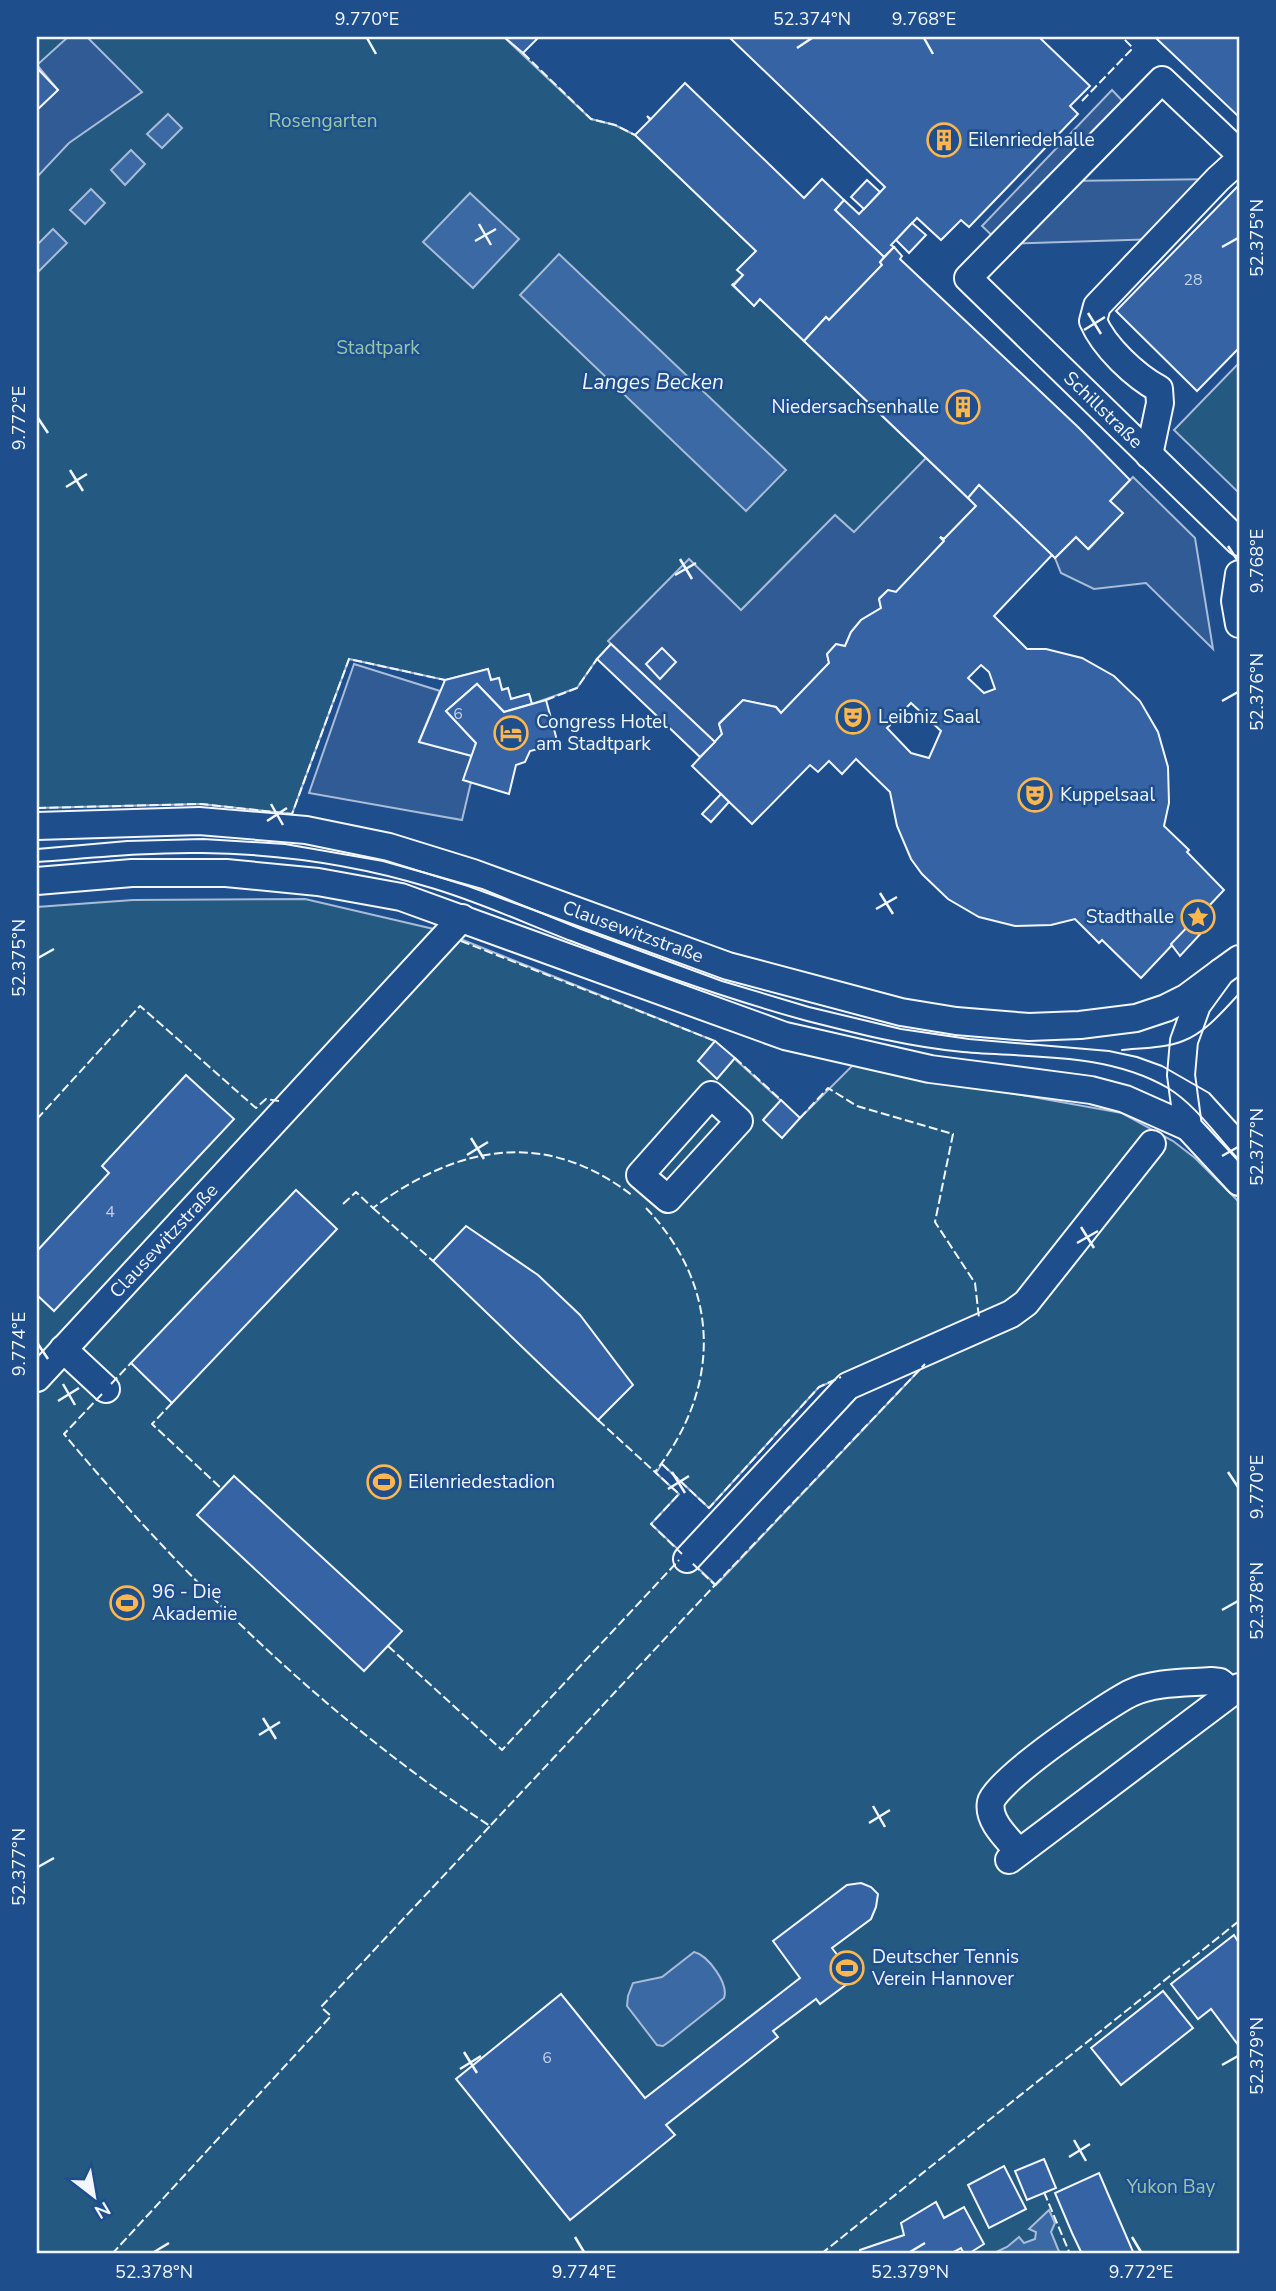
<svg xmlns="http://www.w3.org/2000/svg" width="1276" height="2291" font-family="'Nunito Sans',sans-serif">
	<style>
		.green { fill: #245a82; stroke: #a8bbd7; stroke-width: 2; fill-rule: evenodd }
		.parking { fill: #305b95; stroke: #a8bbd7; stroke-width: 2 }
		.water { fill: #3b69a3; stroke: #a8bbd7; stroke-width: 2 }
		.building { fill: #3563a3; stroke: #f2f6ff; stroke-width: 2; fill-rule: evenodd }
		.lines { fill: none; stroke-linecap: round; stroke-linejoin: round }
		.minor-casing { stroke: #f2f6ff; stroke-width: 30 }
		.minor { stroke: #1f4e8c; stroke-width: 26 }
		.tram { stroke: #f2f6ff; stroke-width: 2 }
		.fence { stroke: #f2f6ff; stroke-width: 2; stroke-dasharray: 9 3.5; stroke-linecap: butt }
		.ticks { fill: none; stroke: #f2f6ff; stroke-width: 2.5 }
		.labels { text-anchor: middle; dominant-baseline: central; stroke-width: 5; stroke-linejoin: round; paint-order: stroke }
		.number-label { font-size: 16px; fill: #c3d1e8 }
		.park-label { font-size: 19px; fill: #97c8a6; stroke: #1f4e8c }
		.poi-label { font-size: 19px; fill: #f2f6ff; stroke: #1f4e8c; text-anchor: start }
		.street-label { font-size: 19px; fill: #f2f6ff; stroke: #1f4e8c }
		.water-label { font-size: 21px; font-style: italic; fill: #f2f6ff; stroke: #1f4e8c }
		.neatline { fill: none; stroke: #f2f6ff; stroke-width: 2.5 }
		.ticks-label { font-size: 18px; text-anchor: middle; fill: #f2f6ff }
	</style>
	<rect width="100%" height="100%" fill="#1f4e8c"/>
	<g class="green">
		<path d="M37,37H504L591,119L615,125L635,135L756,251L738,270L743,275L732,285L754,305L760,299L976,506L944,539L940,537L944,541L896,592L888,590L879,598L881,608C863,616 852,628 845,646L836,644L827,654L829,663L781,713L776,707L743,700L719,723L722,734L715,742L611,644L597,659L577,688L532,704L529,694L511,699L508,688L502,690L499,678L491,680L488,669L445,680L349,659L292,814L201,804L37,808Z"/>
		<path d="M1239,363V493L1174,430Z"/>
		<path d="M305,899L438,930L715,1041L800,1118L853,1065L1122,1113L1173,1141L1195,1158L1239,1202V2254H37V907L133,900ZM1021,1296L927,1362L716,1585L651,1524L679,1494L656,1473L662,1464L709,1508L819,1387L1003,1307Z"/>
	</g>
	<g class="parking">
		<path d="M68,37H87L142,92L69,143L37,177V110L58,90L37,65Z"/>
		<path d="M1112,90L1131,110L1066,181L1218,179L1160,239L1001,244L982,226Z"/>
		<path d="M926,458L976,506L944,539L940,537L944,541L896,592L888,590L879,598L881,608L861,620L851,632L845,646L836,644L827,654L829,663L781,713L776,707L743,700L719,723L722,734L715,742L608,641L689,559L741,610L835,515L854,532Z"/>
		<path d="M1133,477L1195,538L1213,649L1146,583L1094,589L1061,573L1055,558L1076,537L1089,549L1122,513L1110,501Z"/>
		<path d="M354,664L440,691L419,741L472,756L471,782L462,820L309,793Z"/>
	</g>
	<g class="water">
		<path d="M168,114L182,128L162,148L147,134Z"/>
		<path d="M131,150L145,164L125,185L111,170Z"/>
		<path d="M91,189L105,203L85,224L70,210Z"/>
		<path d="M470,193L519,239L473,288L423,242Z"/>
		<path d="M53,229L67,243L37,273V245Z"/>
		<path d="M559,254L786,470L746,511L520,295Z"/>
		<path d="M694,1952C708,1955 729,1984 724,1998L670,2041L663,2046L657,2045L627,2006L628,1996L633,1983L662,1977Z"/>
		<path d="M1049,2210L1055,2223L1051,2232L1060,2254H992L1007,2247L1019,2237L1024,2243L1035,2239L1036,2232L1029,2229Z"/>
	</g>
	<g class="building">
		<path d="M504,37H539L523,53Z"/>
		<path d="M729,37H1039L1090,86L1070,106L1078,114L969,227L961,220L941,240L917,218L891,245L894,247L884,257L835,210L844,200L859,214L885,187Z"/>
		<path d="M1155,37H1239V117L1159,41Z"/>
		<path d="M37,68L58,90L37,110Z"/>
		<path d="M685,83L804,198L822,179L844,200L835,210L884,257L880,262L882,265L829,320L826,317L804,341L760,299L754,306L732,284L734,285L743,275L737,270L756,251L635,135L650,120L647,116L651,119Z"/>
		<path d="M867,180L880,192L864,209L851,197Z"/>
		<path d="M1239,185V348L1197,391L1116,311Z"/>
		<path d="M912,223L926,235L909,253L896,240Z"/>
		<path d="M894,247L902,256L900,259L1078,427L1130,480L1110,501L1123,513L1088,549L1076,537L1055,558L979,485L968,498L804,341L826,317L829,320L882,265L880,262Z"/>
		<path d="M979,485L1052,555L994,616L1027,649H1046L1082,658L1114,676L1140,701L1158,732L1168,767L1169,803L1164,826L1189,850L1187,852L1224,890L1141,978L1102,940L1099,943L1075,919L1051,925L1015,926L979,917L948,899L922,874L911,859L897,826L890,792L856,759L842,774L829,761L818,772L810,765L752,824L692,766L722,734L719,724L743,700L776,707L781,713L829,663L827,654L836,644L845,646L851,632L861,620L881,608L879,599L888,590L896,592L944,541L940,537L944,539L976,506L968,498ZM981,665L989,672L995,689L984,693L968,678ZM911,703L941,731L929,758L911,753L887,728Z"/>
		<path d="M611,644L715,742L700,757L597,659Z"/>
		<path d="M662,648L676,662L660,679L646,664Z"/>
		<path d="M488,669L491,680L499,678L502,690L508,688L511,699L529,694L532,704L504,712L477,684L446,711L476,743L472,756L419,742L445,680Z"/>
		<path d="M477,684L504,712L546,700L558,744L530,751L525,762L516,765L509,794L463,780L476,743L446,711Z"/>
		<path d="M721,794L729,802L711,822L702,814Z"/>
		<path d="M1193,921H1195L1204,930L1180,956L1171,944Z"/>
		<path d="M715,1041L735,1058L717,1079L698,1061Z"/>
		<path d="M186,1075L234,1119L54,1311L37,1295V1251L109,1173L102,1166Z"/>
		<path d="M781,1100L800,1118L782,1138L763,1120Z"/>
		<path d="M296,1190L337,1229L172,1403L131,1363Z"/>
		<path d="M466,1226L538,1275L580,1315L633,1385L598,1420L433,1261Z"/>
		<path d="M234,1476L402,1631L364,1671L197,1515Z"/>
		<path d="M861,1883L871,1887L878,1894L876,1907L871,1919L832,1948L855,1978L820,2004L816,1999L773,2031L778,2037L666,2125L675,2135L570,2220L456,2079L561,1994L645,2098L800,1978L773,1941L847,1885Z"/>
		<path d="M1234,1935L1239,1943V2046L1211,2009L1198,2019L1171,1984Z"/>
		<path d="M1163,1991L1193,2028L1121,2085L1091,2048Z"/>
		<path d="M1044,2159L1056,2188L1027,2200L1015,2171Z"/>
		<path d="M1004,2166L1026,2209L989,2228L968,2185Z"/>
		<path d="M1099,2173L1108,2194L1134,2254H1082L1072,2233L1055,2193Z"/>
		<path d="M936,2202L944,2218L964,2207L984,2244L968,2254H964L961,2248L950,2254H861L860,2250L904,2235L901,2223Z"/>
	</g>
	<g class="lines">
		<defs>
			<g id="minor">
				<path d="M1239,153L1162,80L968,278L1239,542"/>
				<path d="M1149,455L1160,403L1159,389C1135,376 1104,347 1093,321L1097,306L1218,179L1239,160"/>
				<path d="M1239,574L1235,601L1239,624"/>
				<path d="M37,826L199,821L306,830L389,847L473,873L728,966L901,1012L956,1021L1029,1027L1080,1025L1136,1018L1166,1008L1186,998L1221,972"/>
				<path d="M37,881L132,873H226L318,882L401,897L785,1036L930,1069L1091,1090L1125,1099L1188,1127"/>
				<path d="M1239,959L1221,972L1197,1005L1184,1041L1181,1075L1188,1127L1239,1182"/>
				<path d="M711,1095L739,1121L668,1199L640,1175Z"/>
				<path d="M63,1349L106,1389"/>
				<path d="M37,1378L462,918"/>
				<path d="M687,1559L848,1386L1011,1314L1026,1303L1152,1144"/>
				<path d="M1019,1852C1008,1839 987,1821 991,1802C995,1781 1108,1704 1131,1693C1154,1682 1186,1683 1211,1681L1220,1682L1232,1692"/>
				<path d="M1009,1860L1239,1687"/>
			</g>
		</defs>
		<use href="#minor" class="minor-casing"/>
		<use href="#minor" class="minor"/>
		<g class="tram">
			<path d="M37,849L127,841L203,839L285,844L383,861L482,889L581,929L722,981L809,1007L901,1029L969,1039L1109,1051L1137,1057L1162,1066L1209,1093L1239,1126"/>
			<path d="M37,862C92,858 147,852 202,853C277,854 356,865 428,887C477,901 524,923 571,941C648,971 727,999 807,1021C858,1034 910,1047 963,1052C1030,1058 1107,1052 1168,1088C1197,1106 1216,1136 1239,1160"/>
			<path d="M1122,1050C1142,1048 1165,1048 1183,1041C1205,1033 1223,1011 1239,994"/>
		</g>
		<g class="fence">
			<path d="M523,53L591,119L615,125L635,135"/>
			<path d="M1082,101L1131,50L1132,47L1122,37"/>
			<path d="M546,700L577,688L597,659"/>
			<path d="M37,808L201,804L292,814L349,659L445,680"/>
			<path d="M461,941L715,1041"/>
			<path d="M735,1058L781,1100"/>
			<path d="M800,1118L828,1088L857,1106L953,1134L935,1222L975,1283L979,1318"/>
			<path d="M37,1119L140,1006L256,1108L266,1099L279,1101"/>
			<path d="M343,1204L356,1192L373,1208C458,1145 545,1128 633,1196"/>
			<path d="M373,1208L433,1261"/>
			<path d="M646,1208C721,1287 722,1387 655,1472L679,1494L651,1524L682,1554"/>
			<path d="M111,1384L131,1363"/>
			<path d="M102,1394L64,1434C188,1583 328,1719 490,1826L715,1585L692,1563"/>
			<path d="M172,1403L152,1424L222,1489"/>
			<path d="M598,1420L655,1472"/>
			<path d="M662,1464L709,1508L819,1387L841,1377"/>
			<path d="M715,1585L925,1364"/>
			<path d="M388,1646L502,1750L679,1560"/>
			<path d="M1044,2192L1070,2254"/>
			<path d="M37,2250L42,2254"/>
			<path d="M112,2254L331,2016L321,2007L490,1826"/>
			<path d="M821,2254L1239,1921"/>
		</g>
	</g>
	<path class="ticks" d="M367,38L376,54M924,38L933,54M797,48L812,38M479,224L491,245M475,241L496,229M1222,247L1238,238M1088,313L1101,334M1084,330L1105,317M38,418L48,433M70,470L83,491M66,487L87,474M1228,546L1238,561M680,559L692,579M675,575L696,563M1222,701L1238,692M271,804L283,825M267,821L287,808M880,893L893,914M876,909L897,897M38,958L54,949M471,1138L484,1159M467,1155L488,1142M1222,1156L1238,1147M1081,1227L1094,1248M1077,1243L1098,1231M38,1344L48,1359M63,1384L75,1405M58,1401L79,1388M672,1472L685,1493M1228,1472L1238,1487M668,1489L689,1476M1222,1610L1238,1601M263,1718L276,1739M259,1735L280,1722M873,1806L885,1827M869,1823L890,1810M38,1867L54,1858M464,2052L477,2073M1222,2065L1238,2056M460,2069L481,2056M1074,2140L1086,2161M1069,2157L1090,2144M575,2237L584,2252M1132,2237L1141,2252M154,2252L169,2243M910,2252L925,2243"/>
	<defs>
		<symbol id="building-ring" viewBox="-11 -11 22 22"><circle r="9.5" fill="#1f4e8c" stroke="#ffb74d" stroke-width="1.5"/><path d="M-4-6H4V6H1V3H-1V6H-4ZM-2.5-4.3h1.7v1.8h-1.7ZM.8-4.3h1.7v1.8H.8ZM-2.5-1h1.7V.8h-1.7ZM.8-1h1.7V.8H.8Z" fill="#ffb74d"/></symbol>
		<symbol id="theatre-ring" viewBox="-11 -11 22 22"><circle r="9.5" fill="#1f4e8c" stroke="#ffb74d" stroke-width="1.5"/><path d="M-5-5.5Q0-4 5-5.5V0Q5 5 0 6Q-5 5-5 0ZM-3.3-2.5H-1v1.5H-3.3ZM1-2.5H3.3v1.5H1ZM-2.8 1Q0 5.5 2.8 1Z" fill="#ffb74d"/></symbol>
		<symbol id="hotel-ring" viewBox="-11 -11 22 22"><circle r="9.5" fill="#1f4e8c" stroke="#ffb74d" stroke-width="1.5"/><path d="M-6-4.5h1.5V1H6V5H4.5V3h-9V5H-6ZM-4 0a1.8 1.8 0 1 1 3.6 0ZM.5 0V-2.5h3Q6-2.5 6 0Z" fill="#ffb74d"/></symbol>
		<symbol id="sight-ring" viewBox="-11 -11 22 22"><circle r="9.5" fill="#1f4e8c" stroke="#ffb74d" stroke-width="1.5"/><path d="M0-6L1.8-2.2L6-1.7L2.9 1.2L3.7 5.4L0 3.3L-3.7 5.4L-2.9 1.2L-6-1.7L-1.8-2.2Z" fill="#ffb74d"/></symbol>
		<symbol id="stadium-ring" viewBox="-11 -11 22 22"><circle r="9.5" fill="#1f4e8c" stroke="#ffb74d" stroke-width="1.5"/><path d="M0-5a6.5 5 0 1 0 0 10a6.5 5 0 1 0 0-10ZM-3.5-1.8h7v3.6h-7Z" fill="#ffb74d"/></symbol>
	</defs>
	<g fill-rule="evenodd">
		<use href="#building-ring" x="925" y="121" width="38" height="38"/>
		<use href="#building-ring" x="944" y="388" width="38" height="38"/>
		<use href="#theatre-ring" x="834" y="698" width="38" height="38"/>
		<use href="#hotel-ring" x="492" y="714" width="38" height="38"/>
		<use href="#theatre-ring" x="1016" y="776" width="38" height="38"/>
		<use href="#sight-ring" x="1179" y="898" width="38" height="38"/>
		<use href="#stadium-ring" x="365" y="1463" width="38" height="38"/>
		<use href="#stadium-ring" x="108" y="1584" width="38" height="38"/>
		<use href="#stadium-ring" x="828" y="1949" width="38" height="38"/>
	</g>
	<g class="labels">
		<g class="number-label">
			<text x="1193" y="280">28</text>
			<text x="458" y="714">6</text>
			<text x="110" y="1212">4</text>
			<text x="547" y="2058">6</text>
		</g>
		<g class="park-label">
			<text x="323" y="121">Rosengarten</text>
			<text x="378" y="348">Stadtpark</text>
			<text x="1171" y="2187">Yukon Bay</text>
		</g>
		<g class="poi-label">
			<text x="968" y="140">Eilenriedehalle</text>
			<text x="939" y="407" text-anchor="end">Niedersachsenhalle</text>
			<text x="878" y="717">Leibniz Saal</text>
			<text x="536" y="722">Congress Hotel<tspan x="536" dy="22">am Stadtpark</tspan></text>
			<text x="1060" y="795">Kuppelsaal</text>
			<text x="1174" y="917" text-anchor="end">Stadthalle</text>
			<text x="408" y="1482">Eilenriedestadion</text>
			<text x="152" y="1592">96 - Die<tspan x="152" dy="22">Akademie</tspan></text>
			<text x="872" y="1957">Deutscher Tennis<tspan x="872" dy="22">Verein Hannover</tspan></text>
		</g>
		<g class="street-label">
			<text transform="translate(1103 410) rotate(44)">Schillstraße</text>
			<text transform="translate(633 932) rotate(20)">Clausewitzstraße</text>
			<text transform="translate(164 1241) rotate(-47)">Clausewitzstraße</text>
		</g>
		<g class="water-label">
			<text x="653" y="382">Langes Becken</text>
		</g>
	</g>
	<rect width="1276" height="2291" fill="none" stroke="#1f4e8c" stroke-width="77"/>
	<g transform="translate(94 2196) rotate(149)" stroke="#1f4e8c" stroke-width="5" paint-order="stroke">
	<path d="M0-5L12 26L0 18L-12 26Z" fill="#f2f6ff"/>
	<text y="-10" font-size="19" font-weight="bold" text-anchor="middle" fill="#f2f6ff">N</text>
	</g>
	<rect x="38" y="38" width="1200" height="2214" class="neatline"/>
	<g class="ticks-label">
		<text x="367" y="25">9.770°E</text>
		<text x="812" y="25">52.374°N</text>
		<text x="924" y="25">9.768°E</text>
		<text transform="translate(1257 238) rotate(-90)" y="6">52.375°N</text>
		<text transform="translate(19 418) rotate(-90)" y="6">9.772°E</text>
		<text transform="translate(1257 561) rotate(-90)" y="6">9.768°E</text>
		<text transform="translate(1257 692) rotate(-90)" y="6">52.376°N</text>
		<text transform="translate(19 958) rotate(-90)" y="6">52.375°N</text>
		<text transform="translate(1257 1147) rotate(-90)" y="6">52.377°N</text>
		<text transform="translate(19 1344) rotate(-90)" y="6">9.774°E</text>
		<text transform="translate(1257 1487) rotate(-90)" y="6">9.770°E</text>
		<text transform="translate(1257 1601) rotate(-90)" y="6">52.378°N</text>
		<text transform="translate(19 1867) rotate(-90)" y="6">52.377°N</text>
		<text transform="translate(1257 2056) rotate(-90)" y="6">52.379°N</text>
		<text x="154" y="2278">52.378°N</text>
		<text x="584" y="2278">9.774°E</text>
		<text x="910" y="2278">52.379°N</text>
		<text x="1141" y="2278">9.772°E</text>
	</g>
</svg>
